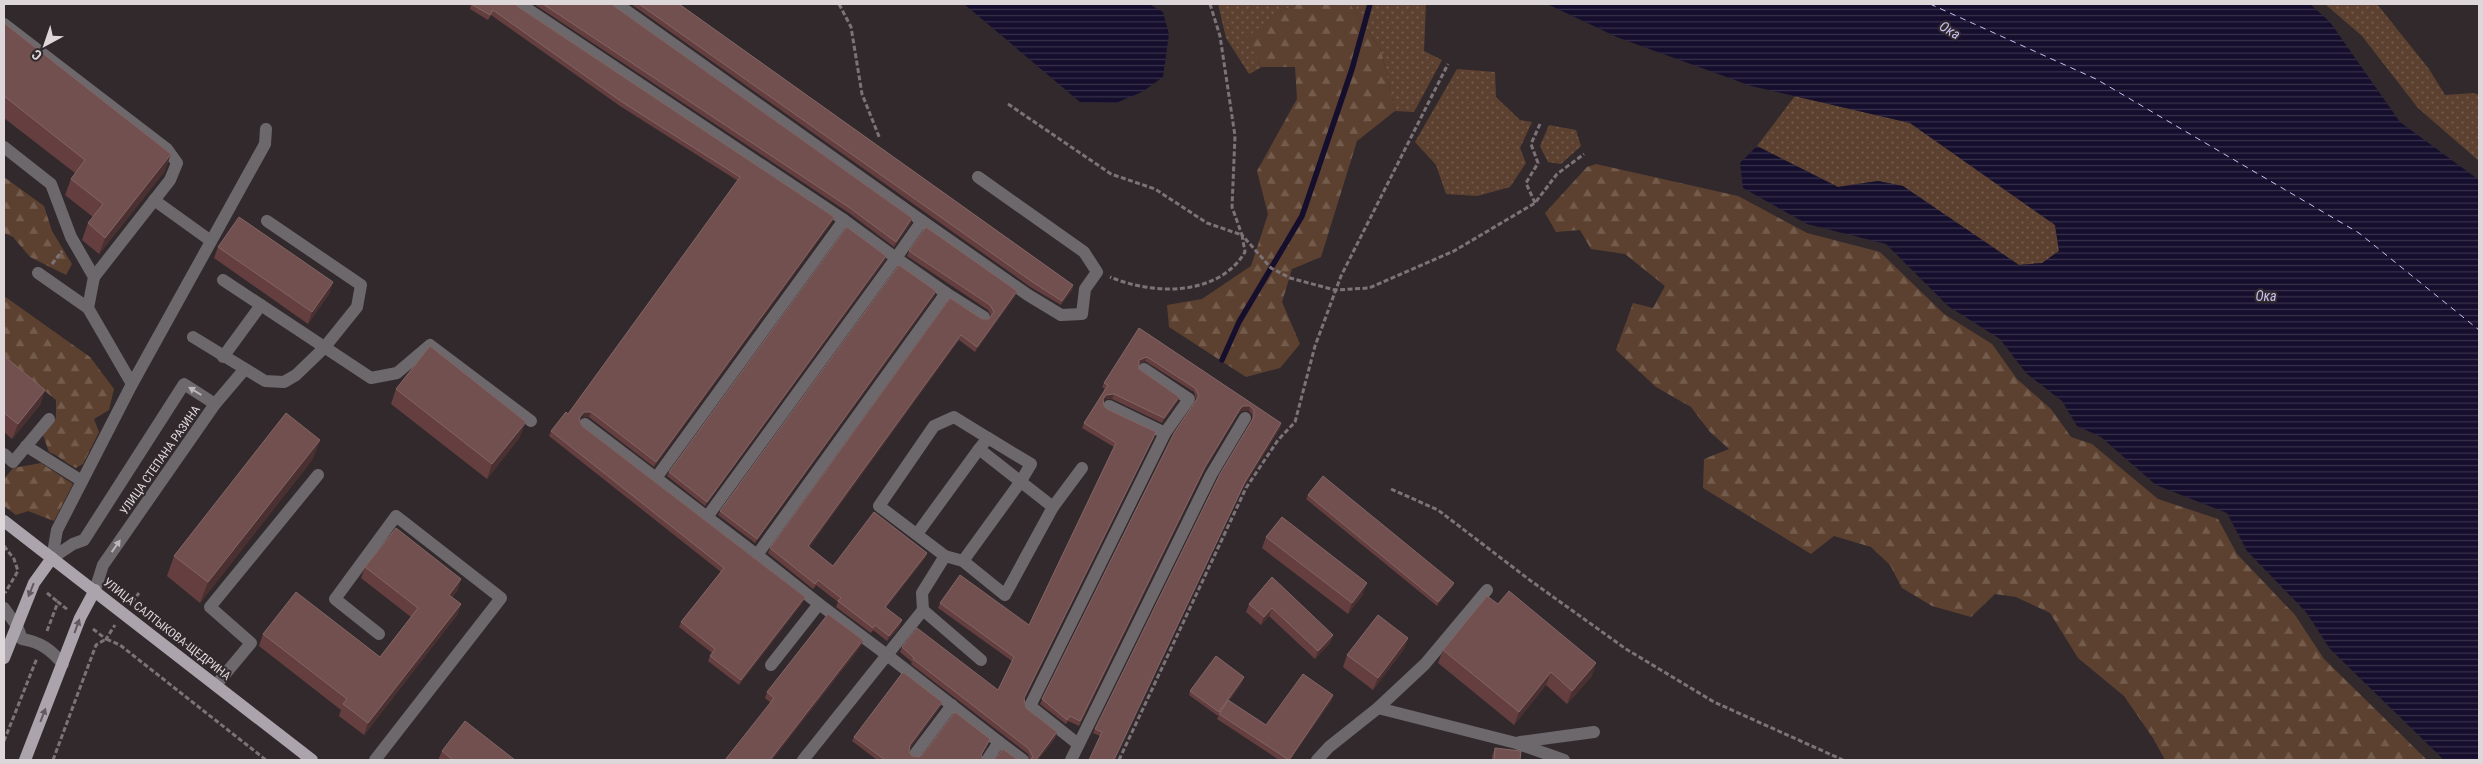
<svg xmlns="http://www.w3.org/2000/svg" width="2483" height="764" font-family="'Roboto Condensed',sans-serif">
	<style>
		.grass { fill: url(#grass-dots) }
		.forest { fill: url(#forest-firs) }
		.water { fill: url(#water-rules) }
		.lines { fill: none; stroke-linecap: round; stroke-linejoin: round }
		.stream { stroke: #150f2d; stroke-width: 5.5 }
		.ferry { stroke: #c7c2f5; stroke-width: 1; stroke-dasharray: 6 5; stroke-linecap: butt }
		.path { stroke: #7b7377; stroke-width: 3; stroke-dasharray: 5 2.5; stroke-linecap: butt }
		.minor { stroke: #6c686c; stroke-width: 12 }
		.major { stroke: #aba4ac; stroke-width: 12 }
		.wall { fill: #653f3f }
		.shaded-wall { fill: #4b3031 }
		.building { fill: #72504f; stroke: #836565 }
		.oneway { fill: #bbb6b9 }
		.oneway2 { fill: #625a60 }
		.labels { text-anchor: middle; dominant-baseline: central; stroke-width: 4; stroke-linejoin: round; paint-order: stroke }
		.street-label { font-size: 12px; fill: #ddd7da; stroke: #32292d }
		.water-label { font-size: 14px; font-style: italic; fill: #c7c2f5; stroke: #32292d }
	</style>
	<defs>
		<pattern id="grass-dots" width="8" height="8" patternUnits="userSpaceOnUse" patternTransform="scale(1.25)"><rect width="8" height="8" fill="#5d4130"/><path d="M2 2h.1M6 6h.1" fill="none" stroke="#745c4d" stroke-width="1.8" stroke-linecap="round"/></pattern>
		<pattern id="forest-firs" width="22" height="20" patternUnits="userSpaceOnUse" patternTransform="scale(1.25)"><rect width="22" height="20" fill="#5d4130"/><path d="M5 1l3.5 6h-7zM16 11l3.5 6h-7z" fill="#745c4d"/></pattern>
		<pattern id="water-rules" width="6" height="5" patternUnits="userSpaceOnUse" patternTransform="scale(1.25)"><rect width="6" height="5" fill="#150f2d"/><path d="M0 2.5h6" fill="none" stroke="#37314b"/></pattern>
	</defs>
	<rect width="100%" height="100%" fill="#32292d"/>
	<g class="grass">
		<path d="M1218,4H1298L1281,11L1247,38L1262,67L1249,74L1226,38Z"/>
		<path d="M1350,4H1426L1424,51L1442,60L1414,112L1395,111L1381,50Z"/>
		<path d="M2325,4H2377L2429,69L2445,95L2474,93L2479,95V161L2418,108L2362,36Z"/>
		<path d="M1457,69L1495,72L1496,97L1520,120L1532,122L1520,148L1526,163L1510,187L1477,196L1446,194L1436,165L1415,142Z"/>
		<path d="M1795,96L1910,123L2055,225L2059,251L2042,263L2019,265L1903,186L1878,181L1838,187L1757,146Z"/>
		<path d="M1549,125L1576,130L1581,146L1561,164L1548,162L1540,146Z"/>
	</g>
	<g class="forest">
		<path d="M1298,4H1350L1381,50L1395,111L1357,141L1321,257L1292,269L1282,302L1300,344L1280,368L1246,377L1169,327L1167,305L1202,299L1251,266L1268,214L1257,171L1297,99L1295,67H1262L1246,38L1281,11Z"/>
		<path d="M1596,164L1738,196L1807,233L1880,252L1944,314L1992,344L2017,379L2051,409L2071,437L2092,444L2158,499L2218,519L2237,554L2295,615L2324,659L2427,760H2165L2153,738L2124,696L2078,658L2050,613L2016,597L1995,594L1971,617L1932,606L1902,588L1890,565L1871,547L1834,536L1811,554L1703,488L1704,459L1729,449L1710,432L1691,407L1656,387L1616,350L1633,303L1653,308L1665,286L1625,254L1591,249L1580,230L1556,232L1545,213L1587,167Z"/>
		<path d="M4,177L44,206L52,231L72,264L66,275L30,257L13,237L4,233Z"/>
		<path d="M4,296L90,357L114,389L109,410L94,419L99,432L83,464L76,468C65,463 60,456 49,452L43,435L56,418V400L4,358Z"/>
		<path d="M41,463L73,484L54,521L28,511L16,515L4,506V479L13,468Z"/>
	</g>
	<g class="water">
		<path d="M964,4H1149L1163,12L1169,34L1163,77L1142,92L1116,103L1080,102Z"/>
		<path d="M1547,4H2310L2330,22L2400,122L2479,180V760H2444L2330,649L2306,612L2247,551L2227,513L2156,485L2101,437L2077,426L2062,401L2026,373L2000,339L1948,306L1886,244L1807,224L1743,188L1740,163L1757,146L1838,187L1878,181L1903,186L2019,265L2042,263L2059,251L2055,225L1910,123L1751,86L1619,38Z"/>
	</g>
	<g class="lines">
		<path class="stream" d="M1222,360L1239,322L1302,216L1352,69L1370,4"/>
		<path class="ferry" d="M1930,4L2096,79L2359,233L2479,330"/>
		<g class="path">
			<path d="M839,4L851,27L862,94L880,139"/>
			<path d="M1210,4L1220,36L1235,136L1232,207L1242,235L1271,268L1290,278L1335,290L1369,288L1454,251L1535,203L1557,174L1584,154"/>
			<path d="M1008,104L1111,174L1155,189L1207,223L1242,235L1245,252C1218,297 1153,295 1110,277"/>
			<path d="M1535,203L1526,183L1538,163L1531,144L1540,124"/>
			<path d="M52,264L62,251"/>
			<path d="M1391,489L1438,510L1531,581L1626,649L1714,702L1843,760"/>
			<path d="M4,546L14,559L18,571L5,593"/>
			<path d="M47,593L58,602"/>
			<path d="M132,602L139,593"/>
			<path d="M93,629L106,639L115,625"/>
			<path d="M47,631L58,602L68,610"/>
			<path d="M4,741L37,658"/>
			<path d="M53,760L96,645L106,639L120,645L266,760"/>
			<path d="M1119,760L1246,488L1278,440L1295,422L1315,346L1341,276L1448,64"/>
		</g>
		<g class="minor">
			<path d="M520,4L844,220L896,258L707,517L757,555"/>
			<path d="M617,4L922,221"/>
			<path d="M4,24L167,149L177,163L170,180L94,277"/>
			<path d="M4,147L51,184L71,237L94,277L88,308L132,384"/>
			<path d="M154,200L211,241"/>
			<path d="M38,273L88,308"/>
			<path d="M223,280L371,378L397,373L430,345L531,421"/>
			<path d="M946,293L896,258L922,221L1028,295L1061,315L1082,314L1085,289L1097,272L1084,252L978,177"/>
			<path d="M193,337L265,381L284,382L296,375L324,348L357,307L361,285L267,221"/>
			<path d="M223,357L261,305"/>
			<path d="M215,404L244,370"/>
			<path d="M1109,406L1165,433L1189,399L1144,369"/>
			<path d="M585,424L656,478"/>
			<path d="M26,446L82,481"/>
			<path d="M4,454L13,462L49,419"/>
			<path d="M707,517L656,478L844,220"/>
			<path d="M917,534L979,449"/>
			<path d="M945,556L879,506L934,426L954,417L988,438"/>
			<path d="M52,558L57,530L132,384L265,144L266,129"/>
			<path d="M52,558L73,544L84,540L184,384L215,404L103,565L95,590"/>
			<path d="M963,561L1021,481L1031,464L988,438L979,449L1053,507"/>
			<path d="M819,604L757,555L946,293L984,317"/>
			<path d="M4,608L17,626L22,639C41,642 51,650 63,664"/>
			<path d="M923,610L922,593L945,556L963,561L1005,595L1053,507L1082,468"/>
			<path d="M981,660L923,610L887,655L999,742"/>
			<path d="M771,665L819,604L887,655L803,760"/>
			<path d="M216,685L251,643L210,607L318,475"/>
			<path d="M1378,708L1425,664L1487,590"/>
			<path d="M1520,742L1594,732"/>
			<path d="M1078,744L1030,706L1165,433"/>
			<path d="M915,754L952,705"/>
			<path d="M375,760L501,598L396,516L335,599L379,634"/>
			<path d="M987,760L999,742L1023,760"/>
			<path d="M1071,760L1211,475L1245,418"/>
			<path d="M1317,760L1329,747L1378,708L1516,743L1564,760"/>
		</g>
		<g class="major">
			<path d="M4,521L312,760"/>
			<path d="M4,658L34,583L52,558"/>
			<path d="M25,760L80,618L95,590"/>
		</g>
	</g>
	<g class="wall">
		<path d="M471,4L517,6L834,217L832,222L654,467L589,417L582,416L580,420L582,426L805,597L803,602L739,685L708,661L710,656L712,653L679,627L681,622L721,572L549,436L551,431L568,414L738,181L620,106L491,15L488,20L470,9Z"/>
		<path d="M534,4H612L614,6L912,218L911,223L894,247L849,213Z"/>
		<path d="M631,4H679L1073,285L1072,290L1061,305L1032,288Z"/>
		<path d="M4,23L165,171L99,254L82,240L88,223L93,217L65,195L71,179L75,173L4,118Z"/>
		<path d="M218,247L333,282L329,294L308,324L214,258Z"/>
		<path d="M909,251L1017,291L1015,296L975,352L959,340L809,547L833,566L927,553L925,558L886,608L900,626L887,641L873,630L871,633L836,607L838,602L816,585L813,589L768,553L770,548L950,298L982,319H989L991,316L988,310L907,256Z"/>
		<path d="M886,256L885,260L705,506L667,476L669,472Z"/>
		<path d="M935,295L755,543L718,515L720,511Z"/>
		<path d="M1139,328L1281,423L1280,428L1244,486L1100,736L1093,733L1095,729L1252,420V414L1249,411H1241L1238,414L1204,471L1079,726L1068,721L1066,724L1040,704L1196,399L1194,392L1145,361L1139,364V369L1179,397L1178,401L1162,423L1112,399H1105L1103,401L1104,406L1107,409L1154,437L1024,699L1026,708L1056,737L1038,760H1030L1028,754L911,664L912,662L900,652L902,647L998,690L1012,661L938,608L940,603L1029,625L1114,447L1082,428L1084,423L1105,389L1102,387L1104,383Z"/>
		<path d="M4,356L45,390L40,405L12,439L4,432Z"/>
		<path d="M396,389L520,437L487,479L391,404Z"/>
		<path d="M320,440L312,460L200,603L167,576L174,556Z"/>
		<path d="M1308,495L1454,583L1452,587L1437,606L1306,499Z"/>
		<path d="M1266,537L1363,594L1348,614L1262,548Z"/>
		<path d="M365,567L461,579L457,591L452,597L461,604L457,615L364,735L339,716L341,710L259,646L263,634L380,657L411,617L361,578Z"/>
		<path d="M1272,577L1333,635L1330,643L1315,659L1269,616L1261,625L1246,612L1249,604Z"/>
		<path d="M1408,638L1404,649L1373,690L1343,667L1347,655Z"/>
		<path d="M863,640L861,646L772,760H725L771,703L765,698L767,692Z"/>
		<path d="M1443,650L1592,676L1567,704L1546,685L1514,725L1438,663Z"/>
		<path d="M1243,681L1229,701L1266,725L1333,695L1331,701L1290,760H1279L1217,719L1220,713L1218,716L1189,695L1190,691Z"/>
		<path d="M942,702L940,707L910,748L909,752L912,756L919,757L990,739L988,744L981,756L983,760H877L852,741L854,737Z"/>
		<path d="M1495,748L1520,760H1492V756Z"/>
		<path d="M442,751L515,760H438Z"/>
	</g>
	<g class="shaded-wall">
		<path d="M171,154L165,171L99,254L105,238Z"/>
		<path d="M834,217L832,222L654,467L656,462Z"/>
		<path d="M912,218L911,223L894,247L896,242Z"/>
		<path d="M886,256L885,260L705,506L707,502Z"/>
		<path d="M333,282L329,294L308,324L312,312Z"/>
		<path d="M1073,285L1072,290L1061,305L1062,301Z"/>
		<path d="M936,291L935,295L755,543L757,539Z"/>
		<path d="M1017,291L1015,296L975,352L977,347Z"/>
		<path d="M961,335L959,340L806,552L808,546Z"/>
		<path d="M1147,357L1145,361L1138,364L1139,360Z"/>
		<path d="M45,390L40,405L12,439L18,424Z"/>
		<path d="M1114,394L1112,399H1105L1102,403L1103,399L1106,395Z"/>
		<path d="M1179,397L1178,401L1162,423L1164,418Z"/>
		<path d="M1243,406H1250L1249,411H1241L1238,414L1204,471L1079,726L1205,467L1240,409Z"/>
		<path d="M584,412H591L589,417L582,416L577,422L579,418Z"/>
		<path d="M526,422L520,437L487,479L492,464Z"/>
		<path d="M1281,423L1280,428L1244,486L1114,760L1245,482Z"/>
		<path d="M1156,432L1154,437L1023,702L1024,698Z"/>
		<path d="M320,440L312,460L200,603L208,582Z"/>
		<path d="M927,553L925,558L883,612L885,607Z"/>
		<path d="M461,579L457,591L445,606L449,595Z"/>
		<path d="M1367,583L1363,594L1348,614L1352,603Z"/>
		<path d="M1454,583L1452,587L1437,606L1438,602Z"/>
		<path d="M805,597L803,602L739,685L741,680Z"/>
		<path d="M461,604L457,615L364,735L368,723Z"/>
		<path d="M1272,608L1269,616L1261,625L1264,617Z"/>
		<path d="M902,620L900,626L887,641L889,636Z"/>
		<path d="M1333,635L1330,643L1315,659L1318,651Z"/>
		<path d="M1408,638L1404,649L1373,690L1378,678Z"/>
		<path d="M863,640L861,646L772,760H770Z"/>
		<path d="M1596,663L1592,676L1567,704L1572,691Z"/>
		<path d="M1551,672L1546,685L1514,725L1519,712Z"/>
		<path d="M1244,677L1243,681L1218,716L1219,712Z"/>
		<path d="M1333,695L1331,701L1290,760H1288Z"/>
		<path d="M942,702L940,707L908,750L910,745Z"/>
		<path d="M1057,732L1056,737L1038,760H1036Z"/>
	</g>
	<g class="building">
		<path d="M471,4H516L517,6L834,217L656,462L591,412H584L579,418L582,426L805,597L741,680L710,656L715,649L681,622L724,568L551,431L566,412L568,414L740,177L622,102L493,10L490,15Z"/>
		<path d="M543,4H612L614,6L912,218L896,242L850,208Z"/>
		<path d="M639,4H679L1073,285L1062,301L1034,283Z"/>
		<path d="M4,23L171,154L105,238L88,223L103,204L71,179L85,160L4,96Z"/>
		<path d="M239,217L333,282L312,312L218,247Z"/>
		<path d="M847,227L886,256L707,502L669,472Z"/>
		<path d="M926,227L1017,291L977,347L961,335L808,546L833,566L874,512L927,553L885,607L902,620L889,636L875,625L873,628L838,601L841,598L818,580L815,584L770,548L950,298L982,319H989L994,312L990,305L909,251Z"/>
		<path d="M899,265L936,291L757,539L720,511Z"/>
		<path d="M1139,328L1281,423L1245,482L1114,760H1089L1102,732L1095,729L1220,474L1254,417V410L1250,406H1243L1240,409L1205,467L1080,721L1070,716L1067,720L1042,699L1174,433L1199,396L1195,388L1147,357L1139,360V369L1179,397L1164,418L1114,394L1106,395L1103,399L1104,406L1107,409L1156,432L1024,698L1026,708L1057,732L1036,760H1030L1033,757L1029,749L913,659L914,658L902,647L917,628L998,690L1014,657L940,603L960,575L1029,625L1116,443L1084,423L1108,385L1104,383Z"/>
		<path d="M430,346L526,422L492,464L396,389Z"/>
		<path d="M4,356L45,390L18,424L4,413Z"/>
		<path d="M286,413L320,440L208,582L174,556Z"/>
		<path d="M1323,476L1454,583L1438,602L1308,495Z"/>
		<path d="M1282,517L1367,583L1352,603L1266,537Z"/>
		<path d="M396,528L461,579L449,595L461,604L368,723L343,704L347,699L263,634L296,592L380,657L418,608L365,567Z"/>
		<path d="M1272,577L1333,635L1318,651L1272,608L1264,617L1249,604Z"/>
		<path d="M1509,591L1596,663L1572,691L1551,672L1519,712L1443,650L1487,596L1498,604Z"/>
		<path d="M828,614L863,640L770,760H725L774,698L767,692Z"/>
		<path d="M1378,615L1408,638L1378,678L1347,655Z"/>
		<path d="M1216,656L1244,677L1219,712L1190,691Z"/>
		<path d="M903,672L942,702L910,745L909,752L912,756L919,757L923,754L955,712L990,739L981,755L983,760H885L854,737Z"/>
		<path d="M1303,674L1333,695L1289,760L1219,714L1228,700L1266,725Z"/>
		<path d="M465,721L515,760H453L442,751Z"/>
		<path d="M1495,748L1521,751L1520,760H1494Z"/>
		<path d="M1003,749L1018,760H994Z"/>
	</g>
	<defs><path id="oneway-solid" d="M-6-.8H1V-3.2L6.5 0L1 3.2V.8H-6Z" transform="scale(1.25)"/></defs>
	<g class="oneway">
		<use href="#oneway-solid" transform="translate(195 391) rotate(-148)"/>
		<use href="#oneway-solid" transform="translate(116 546) rotate(-55)"/>
	</g>
	<g class="oneway2">
		<use href="#oneway-solid" transform="translate(31 590) rotate(112)"/>
		<use href="#oneway-solid" transform="translate(77 626) rotate(-70)"/>
		<use href="#oneway-solid" transform="translate(43 715) rotate(-69)"/>
	</g>
	<g class="labels">
		<g class="street-label">
			<text transform="translate(160 460) rotate(-55)">УЛИЦА СТЕПАНА РАЗИНА</text>
			<text transform="translate(167 629) rotate(38)">УЛИЦА САЛТЫКОВА-ЩЕДРИНА</text>
		</g>
		<g class="water-label">
			<text transform="translate(1950 30) rotate(31)">Ока</text>
			<text x="2266" y="296">Ока</text>
		</g>
	</g>
	<rect width="2483" height="764" fill="none" stroke="#ddd7da" stroke-width="10"/>
	<g transform="translate(45 45) rotate(220)" stroke="#32292d" stroke-width="4" paint-order="stroke">
	<path d="M0-4L9 19L0 12L-9 19Z" fill="#ddd7da"/>
	<text y="-8" font-size="14" font-weight="bold" text-anchor="middle" fill="#ddd7da">С</text>
	</g>
</svg>
